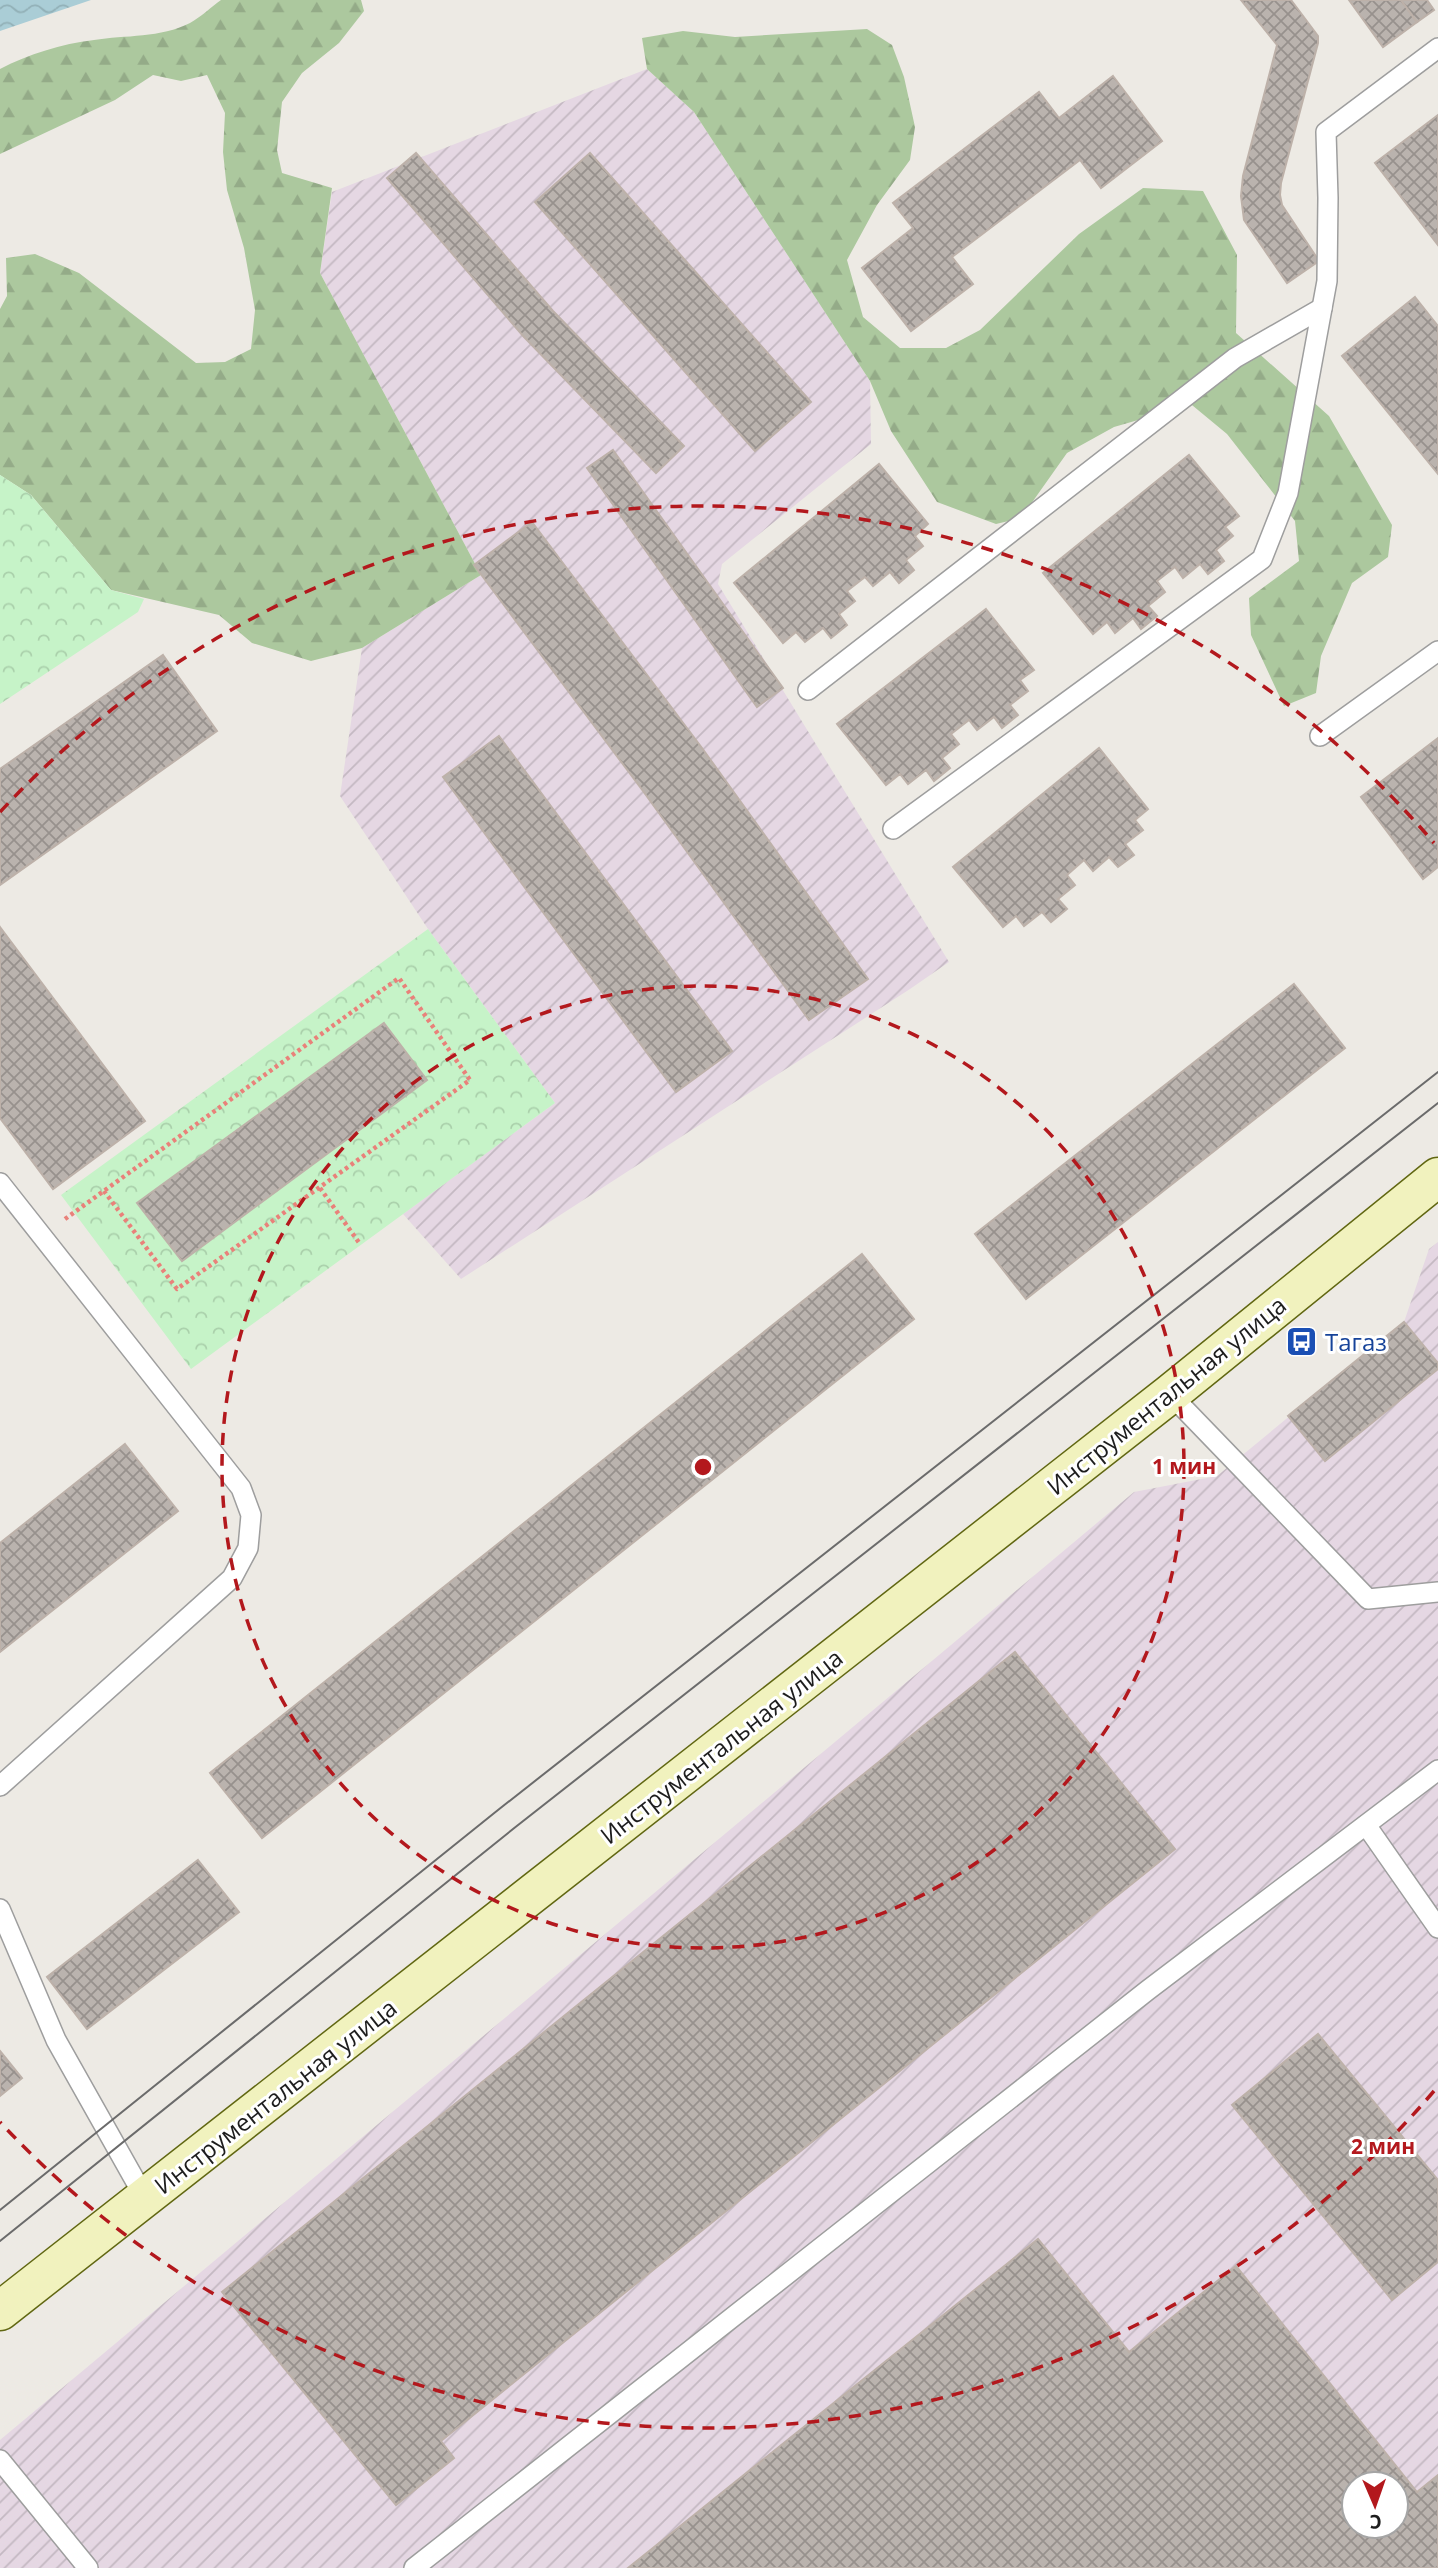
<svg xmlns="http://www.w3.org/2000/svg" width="1438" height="2568" font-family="'Open Sans',sans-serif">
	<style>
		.industrial { fill: url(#industrial-furrows); fill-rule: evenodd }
		.forest { fill: url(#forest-firs) }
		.park { fill: url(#park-crowns); fill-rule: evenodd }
		.water { fill: url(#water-waves) }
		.building { fill: url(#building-cross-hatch); stroke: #bdb1a9; stroke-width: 2; fill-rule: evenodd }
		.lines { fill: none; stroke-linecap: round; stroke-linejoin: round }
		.lane-casing { stroke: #9e9e9e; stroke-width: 22 }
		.secondary-casing { stroke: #616712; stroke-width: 41 }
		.path { stroke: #e9817a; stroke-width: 4.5; stroke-dasharray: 3.5 3.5; stroke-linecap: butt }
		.lane { stroke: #fff; stroke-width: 19 }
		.secondary { stroke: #f1f2be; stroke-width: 38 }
		.tram { stroke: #6b6b6b; stroke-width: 2 }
		.ring { fill: none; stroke: #b3181d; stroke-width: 3.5; stroke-dasharray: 12 9 }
		.labels { text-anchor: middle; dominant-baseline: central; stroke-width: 6; stroke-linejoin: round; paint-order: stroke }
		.transit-label { font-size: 24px; fill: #164399; stroke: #fff; text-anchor: start }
		.street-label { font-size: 24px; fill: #1d1d1d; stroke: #fff }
		.centre { fill: #b3181d; stroke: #fff; stroke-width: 3.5 }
		.ring-label { font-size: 21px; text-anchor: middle; font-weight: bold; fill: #b3181d; stroke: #fff; stroke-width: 6; stroke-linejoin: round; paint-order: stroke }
	</style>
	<defs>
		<pattern id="industrial-furrows" width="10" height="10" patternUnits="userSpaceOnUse" patternTransform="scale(1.75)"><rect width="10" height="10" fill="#e5d7e3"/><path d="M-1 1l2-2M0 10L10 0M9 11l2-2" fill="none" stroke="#c4b8c2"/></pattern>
		<pattern id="forest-firs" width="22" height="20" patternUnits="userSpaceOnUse" patternTransform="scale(1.75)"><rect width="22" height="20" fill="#acc89e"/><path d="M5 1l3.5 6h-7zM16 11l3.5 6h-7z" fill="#94ab88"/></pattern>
		<pattern id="park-crowns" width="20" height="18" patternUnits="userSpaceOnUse" patternTransform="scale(1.75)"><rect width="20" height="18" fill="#c6f3c8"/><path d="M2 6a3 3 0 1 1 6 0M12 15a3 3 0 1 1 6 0" fill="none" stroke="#aad0ab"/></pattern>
		<pattern id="water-waves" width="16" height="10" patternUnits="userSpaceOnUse" patternTransform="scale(1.75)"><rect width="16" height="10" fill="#aacdd6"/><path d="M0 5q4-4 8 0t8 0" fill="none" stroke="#92b0b7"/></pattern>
		<pattern id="building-cross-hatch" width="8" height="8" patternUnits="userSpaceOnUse" patternTransform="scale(1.75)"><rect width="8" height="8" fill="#bab3ae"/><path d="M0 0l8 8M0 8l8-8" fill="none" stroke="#97918d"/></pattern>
	</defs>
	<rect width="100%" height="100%" fill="#edeae4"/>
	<g class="industrial">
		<path d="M647,69L694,112L870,381L871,444L722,564L718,584L949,962L910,989L461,1279L403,1214L555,1103L428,929L340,796L362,648L481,575L320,273L332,192Z"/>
		<path d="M1438,1242V2568H0V2440L1134,1492L1217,1476L1404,1322L1429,1249ZM1354,2484H1396V2526H1354Z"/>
	</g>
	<g class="forest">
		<path d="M221,0H361L364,11L339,43L302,73L282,102L277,150L282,173L332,188L320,273L481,575L362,648L311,661L252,643L219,615L111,590L31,495L0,475V309L7,296L6,258L35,254L79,273L196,363L225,362L251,349L255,310L244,248L227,190L223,152L225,113L207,75L181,81L153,75L115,100L0,154V69C29,54 61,44 94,40C125,35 161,38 190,23C201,17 211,7 221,0Z"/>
		<path d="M867,29L892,45L904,77L915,127L910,160L877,205L847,260L863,317L900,348H946L980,330L1079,234L1143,188L1203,191L1237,255L1236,333L1329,416L1392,525L1388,557L1352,583L1321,656L1316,693L1284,706L1251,635L1249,598L1299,561L1295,521L1227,434L1175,391L1152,416L1114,427L1067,453L1021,518L996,524L937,502L891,431L870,381L694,112L647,69L642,38L683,31L735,37Z"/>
	</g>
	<g class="park">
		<path d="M0,475L31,495L111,590L144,599L138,612L0,704Z"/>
		<path d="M428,929L555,1103L191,1369L61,1195ZM426,1080L182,1261L138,1204V1203Z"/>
	</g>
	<path class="water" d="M0,0H91L0,31Z"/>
	<g class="building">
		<path d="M1241,0H1291L1318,36V43L1281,183L1280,195L1282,205L1319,261L1287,283L1244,220L1241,196L1243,176L1277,45Z"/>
		<path d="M1349,0H1401L1417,22L1383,47Z"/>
		<path d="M1401,0H1427L1434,10L1417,22Z"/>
		<path d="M1113,76L1162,141L1101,188L1080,160L952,257L973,284L911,331L862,268L913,228L893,203L1039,92L1059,118Z"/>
		<path d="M1438,115V245L1375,163Z"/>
		<path d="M416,153L553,311L684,446L656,473L524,337L387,178Z"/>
		<path d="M590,153L811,402L755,451L535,202Z"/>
		<path d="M1415,297L1438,326V474L1342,356Z"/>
		<path d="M613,450L783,688L757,707L587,468Z"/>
		<path d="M1189,455L1239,516L1225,527L1233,536L1216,550L1224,561L1208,574L1200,564L1183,578L1175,567L1157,581L1165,592L1148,606L1157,616L1141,629L1133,618L1115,633L1107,622L1093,634L1043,573Z"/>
		<path d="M879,464L928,524L915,536L923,546L906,560L914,570L899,583L890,572L873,586L865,577L847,591L855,601L839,614L847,625L831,638L823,628L805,642L796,632L783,643L734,583Z"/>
		<path d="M532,522L702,748L868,979L809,1020L643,791L474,565Z"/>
		<path d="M986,609L1034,670L1020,680L1028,691L1010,705L1018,715L1002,728L994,717L977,730L969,720L951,734L959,744L942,758L950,768L934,781L926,770L908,784L900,774L886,785L837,724Z"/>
		<path d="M163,655L217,731L0,885V769Z"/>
		<path d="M499,736L732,1051L676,1092L443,777Z"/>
		<path d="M1438,738V867L1423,879L1361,797Z"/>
		<path d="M1099,748L1148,809L1135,820L1143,830L1125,844L1134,855L1118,867L1109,857L1093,871L1084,860L1067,875L1075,885L1058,899L1067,909L1051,922L1042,912L1024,926L1016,916L1003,927L953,867Z"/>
		<path d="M0,927L145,1121L53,1189L0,1118Z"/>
		<path d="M1294,984L1345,1048L1026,1299L975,1234Z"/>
		<path d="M384,1023L427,1080L182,1261L137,1203Z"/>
		<path d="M862,1254L914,1319L262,1838L210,1773Z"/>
		<path d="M1404,1322L1438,1363V1369L1325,1461L1288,1416Z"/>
		<path d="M125,1444L178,1511L0,1652V1543Z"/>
		<path d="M1015,1652L1175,1849L441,2441L454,2458L396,2505L222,2292Z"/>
		<path d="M198,1860L239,1912L87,2029L47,1977Z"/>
		<path d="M1318,2034L1438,2180V2262L1392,2300L1232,2105Z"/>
		<path d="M0,2051L22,2078L0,2096Z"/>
		<path d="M1038,2239L1129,2352L1236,2266L1417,2492L1438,2475V2568H628ZM1354,2484H1396V2526H1354Z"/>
	</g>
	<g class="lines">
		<defs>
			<g id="lane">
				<path d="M808,690L1235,358L1322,308"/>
				<path d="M1320,736L1438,651"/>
				<path d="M893,829L1262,559L1288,493L1327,281L1328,198L1326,132L1438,48"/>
				<path d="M0,1183L241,1488L251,1515L248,1548L232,1578L0,1786"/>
				<path d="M1170,1394L1368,1599L1438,1592"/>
				<path d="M1366,1825L1438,1928"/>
				<path d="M0,1909L56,2040L145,2198"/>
				<path d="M0,2460L88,2568"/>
				<path d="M414,2568L1148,1990L1438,1770"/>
			</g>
			<path id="secondary" d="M0,2311L1170,1394L1438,1177"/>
		</defs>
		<use href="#lane" class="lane-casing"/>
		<use href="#secondary" class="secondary-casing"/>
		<g class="path">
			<path d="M320,1188L360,1244"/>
			<path d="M65,1219L399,978L470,1080L177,1289L104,1191"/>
		</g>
		<use href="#lane" class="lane"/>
		<use href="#secondary" class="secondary"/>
		<g class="tram">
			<path d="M0,2210L498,1810L1438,1072"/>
			<path d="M0,2241L513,1829L1438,1103"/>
		</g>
	</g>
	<g class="ring">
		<circle cx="703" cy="1467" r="481"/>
		<path d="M1434 2091A961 961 0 0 1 0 2122M0 812A961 961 0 0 1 1434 843"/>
	</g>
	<defs>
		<symbol id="bus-square" viewBox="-11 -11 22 22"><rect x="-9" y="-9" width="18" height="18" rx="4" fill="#1a4fb4" stroke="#fff"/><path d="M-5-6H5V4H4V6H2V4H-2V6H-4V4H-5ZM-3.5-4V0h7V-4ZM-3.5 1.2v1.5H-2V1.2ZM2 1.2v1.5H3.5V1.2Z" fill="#fff"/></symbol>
	</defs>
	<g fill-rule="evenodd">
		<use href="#bus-square" x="1284" y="1324" width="35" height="35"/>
	</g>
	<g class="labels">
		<g class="transit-label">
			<text x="1325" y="1341">Тагаз</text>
		</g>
		<g class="street-label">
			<text transform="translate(1166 1395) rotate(-39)">Инструментальная улица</text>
			<text transform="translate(721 1746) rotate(-38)">Инструментальная улица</text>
			<text transform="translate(275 2096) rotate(-38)">Инструментальная улица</text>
		</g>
	</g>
	<circle cx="703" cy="1467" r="10" class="centre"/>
	<g class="ring-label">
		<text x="1184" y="1474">1 мин</text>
		<text x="1383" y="2154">2 мин</text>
	</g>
	<g transform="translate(1375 2505) rotate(178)"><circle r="33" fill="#ffffff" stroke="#a5a5a5" stroke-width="2"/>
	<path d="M0-5L12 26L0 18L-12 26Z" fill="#b3181d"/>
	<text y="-10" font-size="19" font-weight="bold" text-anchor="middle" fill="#1d1d1d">С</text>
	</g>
</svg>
